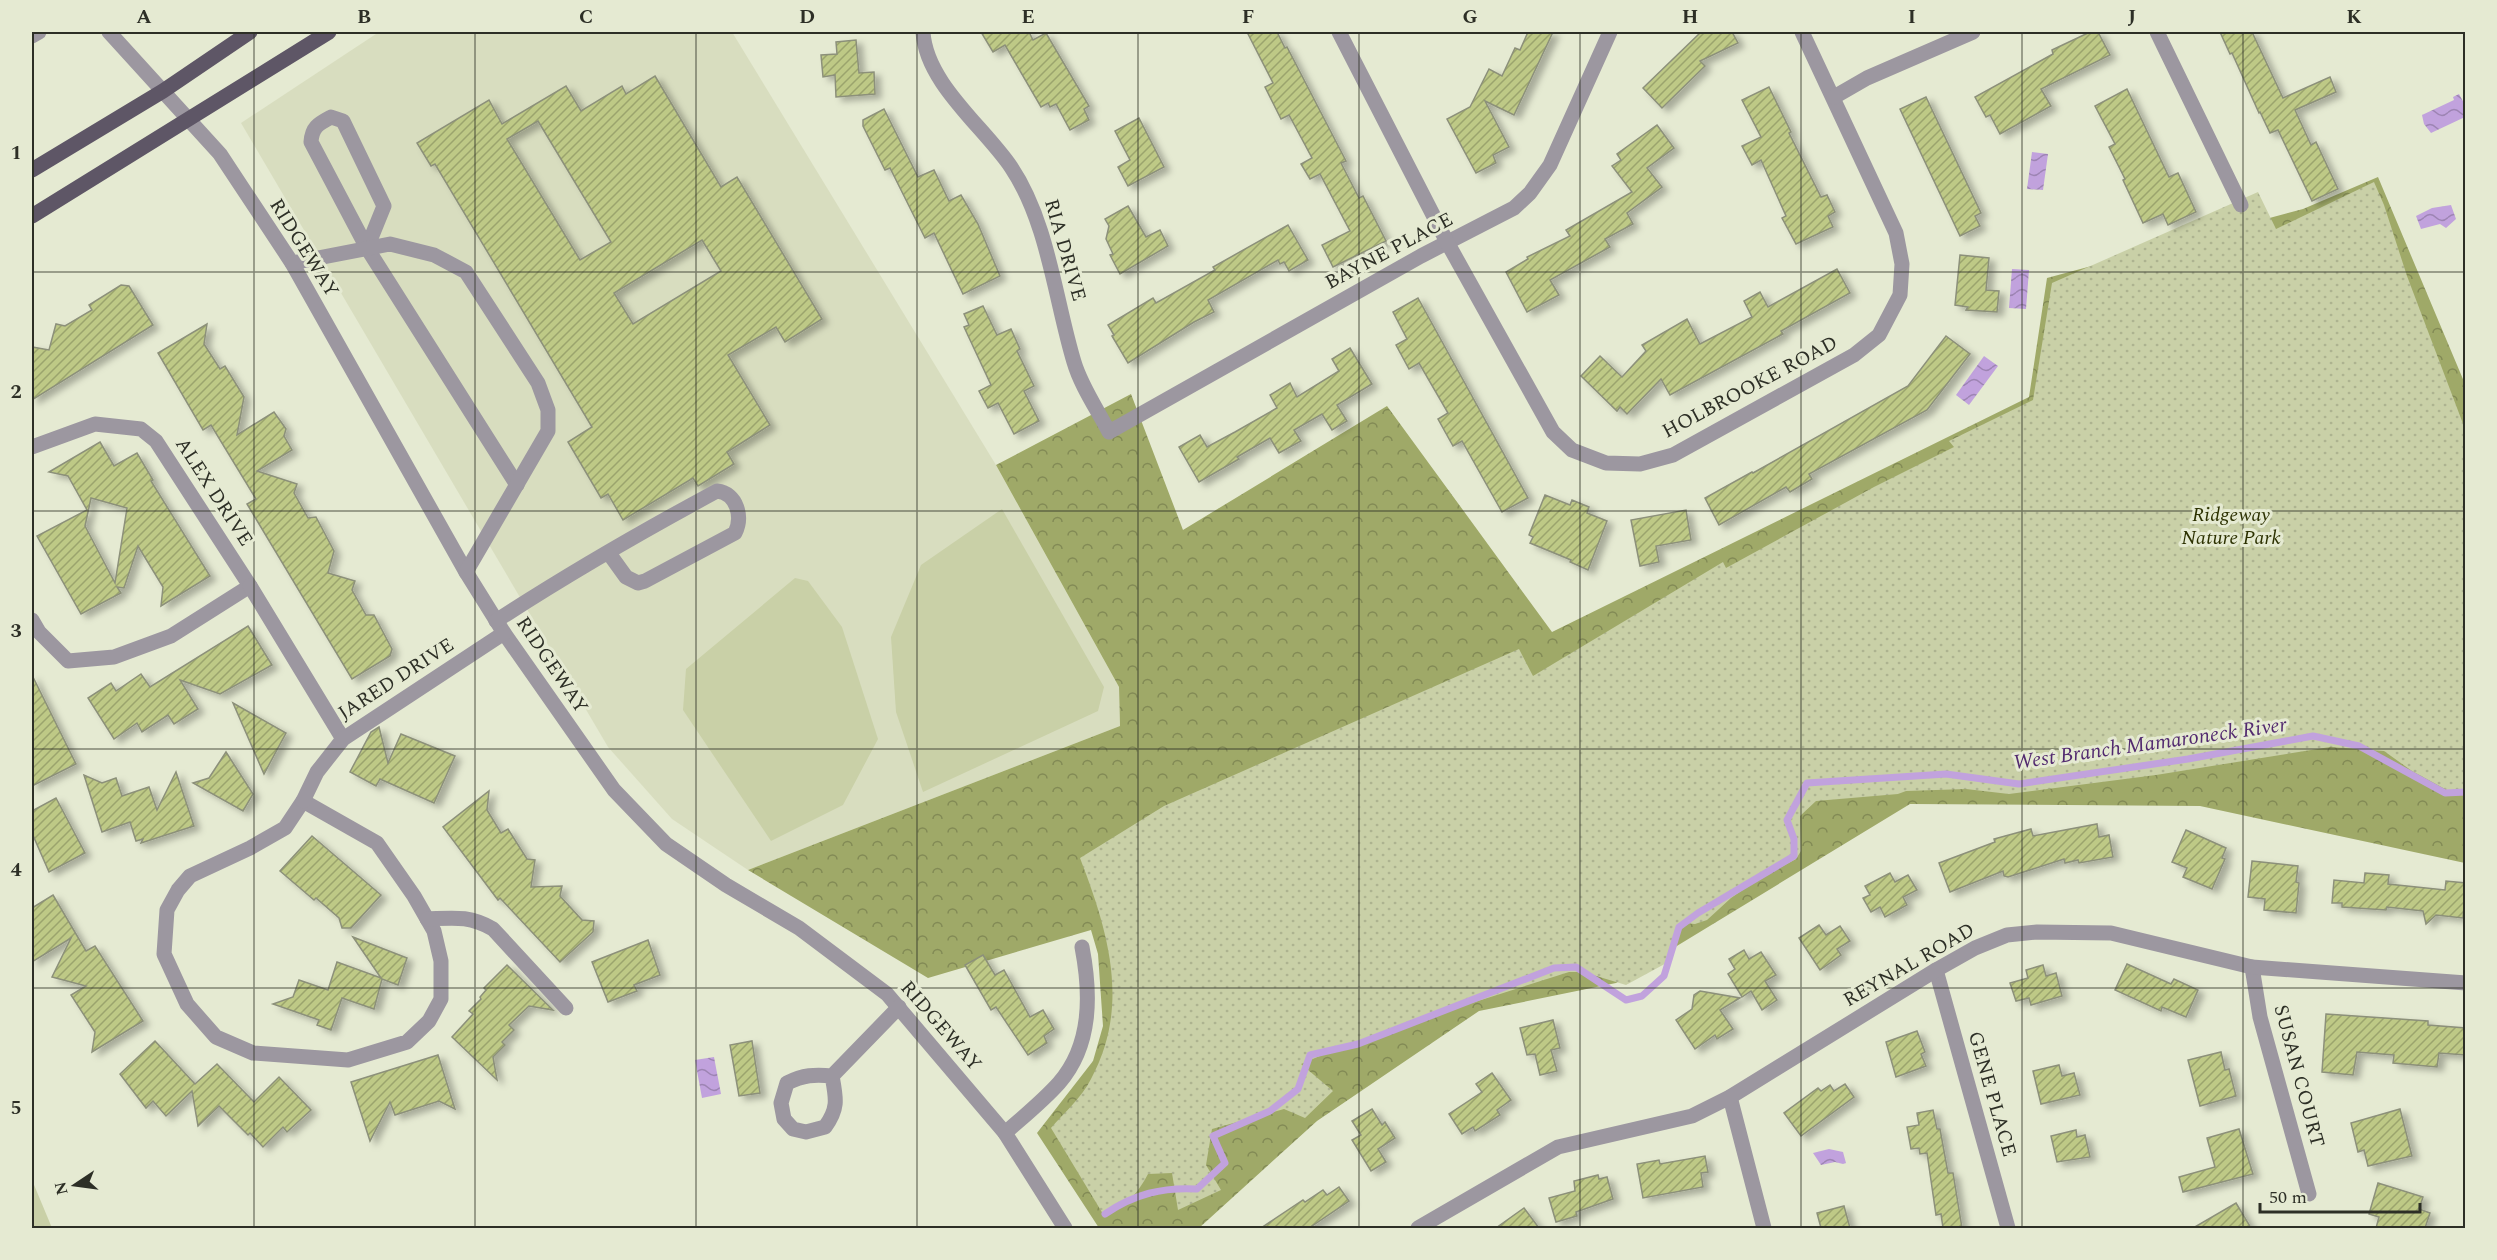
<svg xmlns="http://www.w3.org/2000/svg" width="2497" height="1260" font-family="Spectral,serif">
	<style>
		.built { fill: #d8ddbf }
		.grass { fill: #c9d0a7 }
		.forest { fill: url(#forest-crowns) }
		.park { fill: url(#park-dots) }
		.water { fill: url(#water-waves) }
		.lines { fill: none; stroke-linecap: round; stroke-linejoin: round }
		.stream { stroke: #c1a2dd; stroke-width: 7 }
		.building { fill: url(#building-hatch); stroke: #8c907a; stroke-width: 1.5; fill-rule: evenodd; filter: url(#shadow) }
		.minor { stroke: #9c97a0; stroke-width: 15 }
		.major { stroke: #5e5666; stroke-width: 15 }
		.grid { fill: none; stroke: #2d2f26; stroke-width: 1.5; stroke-opacity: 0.55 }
		.labels { text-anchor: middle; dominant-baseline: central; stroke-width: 6; stroke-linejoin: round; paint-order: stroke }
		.street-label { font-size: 20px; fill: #2d2f26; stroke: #e5ead2 }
		.park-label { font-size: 20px; font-style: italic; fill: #2c3100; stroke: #e5ead2 }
		.water-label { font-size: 21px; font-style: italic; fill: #522a6f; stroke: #e5ead2 }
		.neatline { fill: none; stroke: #2d2f26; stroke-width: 2 }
		.grid-label { font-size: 20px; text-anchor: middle; font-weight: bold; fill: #2d2f26 }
	</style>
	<defs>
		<pattern id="forest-crowns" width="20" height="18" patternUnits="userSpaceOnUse" patternTransform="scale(1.5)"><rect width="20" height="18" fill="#9fa968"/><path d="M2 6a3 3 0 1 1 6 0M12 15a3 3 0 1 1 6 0" fill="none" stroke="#828a55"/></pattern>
		<pattern id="park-dots" width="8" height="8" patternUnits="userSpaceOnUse" patternTransform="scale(1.5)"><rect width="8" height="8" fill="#c9d0a7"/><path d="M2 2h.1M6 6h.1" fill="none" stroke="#adb390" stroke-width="1.8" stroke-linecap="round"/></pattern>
		<pattern id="water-waves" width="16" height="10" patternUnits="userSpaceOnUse" patternTransform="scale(1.5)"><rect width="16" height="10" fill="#c1a2dd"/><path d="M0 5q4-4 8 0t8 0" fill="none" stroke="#9d84b3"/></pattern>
		<pattern id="building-hatch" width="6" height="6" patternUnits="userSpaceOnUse" patternTransform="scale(1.5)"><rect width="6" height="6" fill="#bec986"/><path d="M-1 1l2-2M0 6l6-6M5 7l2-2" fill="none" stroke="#9ba46d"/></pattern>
		<filter id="shadow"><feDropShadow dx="6" dy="4" stdDeviation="3" flood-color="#0004"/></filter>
	</defs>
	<rect width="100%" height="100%" fill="#e5ead2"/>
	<path class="built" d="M379,32H732L996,465L1119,687L1120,726L748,870L672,819L608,747L241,123Z"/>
	<g class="grass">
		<path d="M1002,509L1104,687L1098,711L923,792L896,712L891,637L921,565Z"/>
		<path d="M795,578L808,581L842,627L878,739L843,805L771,841L683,710L686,669Z"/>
		<path d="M32,1180L52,1228H32Z"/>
	</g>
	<path class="forest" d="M2378,177L2465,384V863L2200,806L1910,804L1616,983L1479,1011L1317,1121L1199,1228H1099L1037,1133L1093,1061L1103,1026L1098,954L1091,930L928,978L748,870L1120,726L1119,687L996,465L1131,394L1183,530L1387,406L1552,632L2029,397L2047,278L2303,209Z"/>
	<path class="park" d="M2374,182L2384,205L2407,276L2465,429V794L2456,795L2412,771L2384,751L2330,747L2156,775L2009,794L1966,789L1906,791L1898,794L1816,801L1800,816L1801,851L1796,859L1757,880L1731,898L1707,920L1695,924L1684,923L1676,936L1672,960L1626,985L1583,972H1569L1456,1008L1336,1049L1301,1064L1333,1091L1305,1118L1284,1109L1212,1129L1206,1165L1221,1190L1178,1210L1172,1173L1148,1174C1138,1193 1125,1209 1103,1214L1051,1128C1064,1113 1082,1097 1091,1079C1131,1005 1108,931 1080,858L1164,806L1519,649L1533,676L1723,562L1726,568L1874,487L1954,447L1949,441L2033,400L2052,283L2258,192L2276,229Z"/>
	<g class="water">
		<path d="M2459,94L2465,105V117L2431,133L2424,124L2422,115L2454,100L2453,97Z"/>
		<path d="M2032,152L2048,154L2043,190L2027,189Z"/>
		<path d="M2451,205L2456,219L2446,228L2440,224L2421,229L2416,216L2432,208Z"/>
		<path d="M2012,269L2029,270L2026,309L2009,308Z"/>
		<path d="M1984,356L1998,366L1969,405L1956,395Z"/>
		<path d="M714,1057L721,1094L702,1098L695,1060Z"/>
		<path d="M1829,1149L1843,1152L1846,1163L1843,1164L1835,1162L1821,1165L1813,1153Z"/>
	</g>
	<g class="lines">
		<path class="stream" d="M1105,1214C1134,1194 1163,1187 1197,1189L1225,1163L1213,1136L1270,1111L1298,1089L1310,1055L1358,1044L1554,968L1576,967L1626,1000L1642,996L1664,976L1679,927L1698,913L1794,856V839L1787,820L1807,783L1946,774L2019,784L2188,759L2313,736L2359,746L2445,793L2466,792"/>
	</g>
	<g class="building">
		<path d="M981,32H1029L1033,40L1046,33L1089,106L1084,109L1089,120L1070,130L1056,104L1050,107L1048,103L1041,107L1005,45L993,52Z"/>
		<path d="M1247,32H1277L1285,48L1287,47L1346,161L1341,163L1359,198L1363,196L1386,241L1333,267L1322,245L1350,231L1320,174L1310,179L1301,164L1312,158L1289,115L1281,119L1265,87L1273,83Z"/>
		<path d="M1528,32H1553L1514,115L1485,101L1509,147L1493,155L1496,163L1476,173L1447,119L1470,107L1489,69L1502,76L1515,48L1520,50Z"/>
		<path d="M1701,32H1732L1738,43L1700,61L1705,66L1662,108L1643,88Z"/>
		<path d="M2090,32H2098L2110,55L2041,89L2051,106L2000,134L1990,115L1986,117L1975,97L2053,54L2052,50Z"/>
		<path d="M2220,32H2252L2283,98L2330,77L2336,92L2295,110L2311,145L2316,142L2338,189L2312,201L2278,130L2270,133L2260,112L2259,113L2232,53L2230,54Z"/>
		<path d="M856,40L859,73L874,72L875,94L836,97L835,75L823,77L821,55L837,54L836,42Z"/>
		<path d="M655,76L721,187L737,177L822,319L785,342L776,327L728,355L770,425L727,452L734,464L698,486L693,478L623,520L608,494L601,498L568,442L592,427L435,164L431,166L417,143L489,100L502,124L566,86L581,111L622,86L626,94ZM538,121L611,242L580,260L507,139ZM702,240L721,271L633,324L614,293Z"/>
		<path d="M1769,87L1791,132L1789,133L1821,197L1827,195L1835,212L1828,216L1833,227L1796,244L1782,218L1786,216L1761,160L1752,165L1742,146L1761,137L1742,100Z"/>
		<path d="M2127,89L2169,177L2178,173L2196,212L2168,225L2163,214L2143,223L2123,180L2125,179L2109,147L2115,144L2095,106Z"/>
		<path d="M1926,97L1981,213L1975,216L1980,226L1960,236L1900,109Z"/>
		<path d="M884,109L918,177L934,170L949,201L961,195L978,224L1000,276L963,294L934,233L925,238L890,168L885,170L863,126V120Z"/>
		<path d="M1139,118L1164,167L1128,186L1118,167L1130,160L1115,131Z"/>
		<path d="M1657,125L1674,148L1647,168L1662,187L1627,213L1633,224L1605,239L1610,247L1550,280L1559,295L1527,312L1506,272L1528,259L1527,257L1570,236L1566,230L1632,192L1612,166L1621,160L1617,154Z"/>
		<path d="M1128,206L1146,237L1160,230L1168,246L1120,274L1110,255L1113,254L1106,239L1109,226L1105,219Z"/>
		<path d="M1288,225L1308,260L1289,271L1284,262L1280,264L1278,260L1208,300L1214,312L1194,322L1128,363L1112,336L1114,335L1108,325L1153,298L1156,303L1215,270L1213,267Z"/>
		<path d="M1960,255L1989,258L1986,290L1999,291L1997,312L1966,310L1968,307L1955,305Z"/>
		<path d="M1837,269L1850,293L1781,331L1783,334L1670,395L1661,379L1627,414L1620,407L1617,411L1581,376L1600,356L1622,377L1646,351L1642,345L1687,319L1700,344L1752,317L1744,301L1760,292L1768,307Z"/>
		<path d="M121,285L129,286L153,325L32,400V347L49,350L56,324L65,326L92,310L89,305Z"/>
		<path d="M1418,298L1528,498L1502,512L1462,441L1453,446L1438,419L1448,413L1419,363L1409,369L1396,345L1407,339L1393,312Z"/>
		<path d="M983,306L997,335L1011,329L1020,349L1017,351L1034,386L1024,391L1039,421L1014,434L998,403L988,408L979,391L991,385L964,327L969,325L964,314Z"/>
		<path d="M207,324L204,344L220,369L225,366L244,397L237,435L274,412L286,429L284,436L292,450L257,471L297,484L294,493L308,518L316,517L334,551L328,573L355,581L352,590L366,615H374L392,649L390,656L352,679L247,504L256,499L211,425L203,430L158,353Z"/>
		<path d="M1946,336L1970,354L1927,410L1809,474L1812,479L1790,492L1786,487L1719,525L1705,498L1752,472L1753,473L1908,386Z"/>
		<path d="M1350,348L1372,384L1337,405L1347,421L1332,430L1322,414L1294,430L1301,441L1279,453L1270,438L1237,457L1239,459L1199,482L1179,447L1200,435L1207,447L1235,432L1277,408L1270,395L1290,383L1297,397L1339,371L1332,359Z"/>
		<path d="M100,442L114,466L137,453L153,480L151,481L210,576L161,606L163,587L138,546L124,588L117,587L121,593L81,614L37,536L87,510L68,476L49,472ZM91,498L127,508L115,583L85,526Z"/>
		<path d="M1545,495L1570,505L1572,500L1589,507L1587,513L1607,521L1588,570L1570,562L1571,560L1530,543L1533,537L1529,535Z"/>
		<path d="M1686,510L1691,540L1656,546L1659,562L1640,566L1631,520Z"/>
		<path d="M248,626L272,665L220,694L180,680L198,709L174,724L168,715L142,732L137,723L114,739L88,698L111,683L116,691L141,674L150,687Z"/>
		<path d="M32,675L76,764L32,786Z"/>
		<path d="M233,703L286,733L264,774Z"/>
		<path d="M379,727L388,763L401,734L455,756L434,803L380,779L376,786L350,772L371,732Z"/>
		<path d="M226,752L253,794L243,811L193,783L209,778Z"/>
		<path d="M176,772L194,826L141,843L143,839L136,841L130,822L102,832L84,775L102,783L116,778L122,796L149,787L157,810Z"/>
		<path d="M489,791L487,810L501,833L508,829L527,859L535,860L531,887L562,886L560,896L582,920L594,921L593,932L560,962L500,898L498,900L443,827Z"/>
		<path d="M56,798L85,853L49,872L32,833V811Z"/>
		<path d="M2097,824L2099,837L2109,835L2113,857L2079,863L2078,860L2065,863L2064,859L2008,877L2004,876L2003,871L1950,892L1939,863L1995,842L1994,839L2031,829L2033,836Z"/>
		<path d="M2186,830L2226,848L2222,858L2225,859L2212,889L2183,877L2187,868L2172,862Z"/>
		<path d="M312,836L381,895L351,928H342L339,918L316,898L314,900L280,871Z"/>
		<path d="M2252,861L2298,866L2296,882L2299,883L2296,913L2264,910L2265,899L2248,897Z"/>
		<path d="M1890,873L1895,882L1908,875L1917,890L1903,897L1907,905L1885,917L1880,907L1871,912L1863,898L1870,895L1865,886Z"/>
		<path d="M2365,873L2389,875L2388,884L2445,890L2446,881L2466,883L2463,918L2436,915L2426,924L2423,911L2387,907L2386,910L2342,907V903H2332L2334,880L2364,883Z"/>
		<path d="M53,895L86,951L95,946L143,1021L92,1052L95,1032L71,995L86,986L52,977L71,938L32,962V908Z"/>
		<path d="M1819,925L1826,935L1840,926L1850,941L1837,949L1841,955L1820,970L1799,938Z"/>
		<path d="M353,937L407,958L398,985L382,979L374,1009L342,998L331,1030L317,1025L319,1020L273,1004L293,997L299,980L328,990L337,962L381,978Z"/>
		<path d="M648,940L660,975L634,985L637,991L608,1002L592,962Z"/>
		<path d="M1744,950L1749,959L1761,952L1776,975L1765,981L1777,1000L1762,1010L1751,991L1742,997L1728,974L1735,969L1729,959Z"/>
		<path d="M983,955L995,975L1004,970L1030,1017L1043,1010L1054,1029L1044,1036L1047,1043L1028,1055L996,1007L991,1010L965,965Z"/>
		<path d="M2127,964L2171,984L2174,979L2198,990L2186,1017L2162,1007L2161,1011L2115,990Z"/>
		<path d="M507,965L553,1010L529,1006L509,1025L514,1030L502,1042L505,1045L493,1057L497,1080L452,1037L473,1014L469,1011L481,999L480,997L486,990L484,988Z"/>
		<path d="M2043,965L2046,976L2056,973L2062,996L2031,1005L2029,998L2016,1001L2010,983L2028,978L2026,970Z"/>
		<path d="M1700,991L1740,998L1720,1010L1733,1029L1717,1039L1715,1035L1695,1049L1676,1020L1692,1009L1694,995Z"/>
		<path d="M2326,1014L2428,1021V1025L2466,1028V1055L2439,1053L2437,1067L2393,1063L2394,1055L2357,1052L2353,1075L2322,1072Z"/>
		<path d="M1553,1020L1560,1048L1551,1050L1557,1071L1540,1075L1535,1054L1527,1055L1520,1028Z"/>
		<path d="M1917,1031L1925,1052L1921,1054L1926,1066L1896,1077L1886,1042Z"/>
		<path d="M155,1041L195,1084L217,1064L254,1102L279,1077L311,1110L287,1132L283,1127L263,1147L250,1133L248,1135L219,1106L198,1126L192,1091L166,1116L153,1101L146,1108L120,1074Z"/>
		<path d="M752,1041L760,1093L739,1096L730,1045Z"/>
		<path d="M2221,1052L2225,1070L2229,1069L2236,1096L2200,1106L2188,1060Z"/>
		<path d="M438,1055L455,1109L439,1101L395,1115L390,1102L370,1141L351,1082Z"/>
		<path d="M2059,1065L2062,1076L2074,1073L2080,1095L2041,1104L2033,1071Z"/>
		<path d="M1492,1073L1511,1100L1497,1110L1500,1115L1475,1131L1473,1127L1462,1134L1449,1114L1482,1092L1476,1084Z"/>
		<path d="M1845,1084L1854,1097L1801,1136L1784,1113L1818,1088L1821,1091L1830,1085L1834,1091Z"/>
		<path d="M1372,1109L1382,1125L1385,1122L1395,1138L1378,1149L1386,1162L1371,1171L1352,1140L1361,1135L1352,1121Z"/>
		<path d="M2400,1109L2412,1156L2368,1166L2364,1150L2358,1152L2351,1123Z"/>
		<path d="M1933,1110L1937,1129H1940L1948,1173H1953L1962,1228H1943L1941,1214L1936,1215L1927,1153L1920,1154L1919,1148L1911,1149L1907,1127L1919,1125L1917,1113Z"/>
		<path d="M2239,1129L2253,1174L2183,1192L2179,1177L2215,1167L2207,1138Z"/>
		<path d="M2076,1130L2077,1137L2085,1135L2090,1157L2057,1162L2051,1136Z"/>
		<path d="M1705,1156L1708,1172L1701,1173L1703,1187L1643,1198L1637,1164L1659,1160L1660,1164Z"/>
		<path d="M1598,1175L1599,1179L1607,1177L1613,1199L1576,1212L1577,1216L1556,1222L1549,1198L1575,1191L1574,1181Z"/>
		<path d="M2378,1183L2423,1197L2419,1209L2430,1213L2425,1228H2376L2379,1217L2369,1214Z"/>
		<path d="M1339,1187L1349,1201L1309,1228H1261L1303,1200L1305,1202L1323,1190L1327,1195Z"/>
		<path d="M2236,1203L2251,1228H2193Z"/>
		<path d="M1844,1206L1850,1228H1821L1817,1213Z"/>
		<path d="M1524,1208L1539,1228H1496Z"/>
	</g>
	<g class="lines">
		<g class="minor">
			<path d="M109,32L220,154L292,263L466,572L504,633L614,790L666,844L726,885L799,928L887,994L1005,1133L1065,1228"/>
			<path d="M923,32C926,83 983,126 1011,167C1048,222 1055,299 1074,362C1081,386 1097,409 1109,432L1421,256L1514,208L1530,193L1550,165L1610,32"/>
			<path d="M1339,32L1447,242L1553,432L1572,450L1606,463L1640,464L1673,455L1854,355L1879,335L1900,295L1902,264L1896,233L1802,32"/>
			<path d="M2157,32L2241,205"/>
			<path d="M32,36L39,32"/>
			<path d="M1834,97L1867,78L1973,32"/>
			<path d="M367,248L384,206L343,121L331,117C318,124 312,127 311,142L367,248L517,485"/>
			<path d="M292,263L390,244L434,255L466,272L538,383L548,410V431L466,572"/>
			<path d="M32,447L95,424L141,429L156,441L250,586L171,636L114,657L68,661L39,632L32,620"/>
			<path d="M250,586L343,739"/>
			<path d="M496,621C568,574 641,532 717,491C737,493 743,517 735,533L645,581L638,583L626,577L608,552"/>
			<path d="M303,801L377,843L414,896L434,931L441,961V999L429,1021L407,1042L348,1060L253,1053L216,1037L187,1004L164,954L167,910L178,890L190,876L250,848L285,828Z"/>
			<path d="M303,801L317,772L343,739L504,633"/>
			<path d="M427,919C453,918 469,915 493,929L566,1008"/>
			<path d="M2252,967L2260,1017L2309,1194"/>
			<path d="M1936,970L2008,1228"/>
			<path d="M832,1076C815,1074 803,1075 787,1083L781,1103L784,1119L793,1129L806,1132L825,1127C839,1108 836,1098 832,1076L899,1007"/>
			<path d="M1730,1097L1764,1228"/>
			<path d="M1005,1133C1023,1117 1043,1101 1059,1083C1092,1045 1091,994 1082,947"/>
			<path d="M1418,1228L1558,1147L1692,1116L1730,1097L1936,970L1975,948L2007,935L2037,932L2111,933L2252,967L2466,983"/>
		</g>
		<g class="major">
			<path d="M32,170L163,91L250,32"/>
			<path d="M32,216L329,32"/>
		</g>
	</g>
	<path class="grid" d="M254,32V1228M475,32V1228M696,32V1228M917,32V1228M1138,32V1228M1359,32V1228M1580,32V1228M1801,32V1228M2022,32V1228M2243,32V1228M32,272H2466M32,511H2466M32,749H2466M32,988H2466"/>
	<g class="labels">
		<g class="street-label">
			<text transform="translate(304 248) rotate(58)">RIDGEWAY</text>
			<text transform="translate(1065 250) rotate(74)">RIA DRIVE</text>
			<text transform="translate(1389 251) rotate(-28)">BAYNE PLACE</text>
			<text transform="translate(1750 387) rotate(-28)">HOLBROOKE ROAD</text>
			<text transform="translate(214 492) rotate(57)">ALEX DRIVE</text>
			<text transform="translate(552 665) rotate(56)">RIDGEWAY</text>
			<text transform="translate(396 679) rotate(-33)">JARED DRIVE</text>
			<text transform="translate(1909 965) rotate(-30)">REYNAL ROAD</text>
			<text transform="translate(941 1026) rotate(49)">RIDGEWAY</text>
			<text transform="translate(2299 1076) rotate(75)">SUSAN COURT</text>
			<text transform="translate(1992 1094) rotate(74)">GENE PLACE</text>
		</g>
		<g class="park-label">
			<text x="2231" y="515">Ridgeway<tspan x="2231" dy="23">Nature Park</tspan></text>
		</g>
		<g class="water-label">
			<text transform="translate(2150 744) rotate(-8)">West Branch Mamaroneck River</text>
		</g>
	</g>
	<rect width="2497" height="1260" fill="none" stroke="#e5ead2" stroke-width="66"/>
	<g transform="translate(75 1185) rotate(257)" stroke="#e5ead2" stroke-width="4.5" paint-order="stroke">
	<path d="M0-4.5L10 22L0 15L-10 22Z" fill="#2d2f26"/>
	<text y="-9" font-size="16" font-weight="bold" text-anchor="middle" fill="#2d2f26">N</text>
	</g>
	<path d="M2260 1203v9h160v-9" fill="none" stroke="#2d2f26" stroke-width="3"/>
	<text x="2269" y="1203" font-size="18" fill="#2d2f26" stroke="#e5ead2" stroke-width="4.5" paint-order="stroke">50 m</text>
	<rect x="33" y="33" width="2431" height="1194" class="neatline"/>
	<g class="grid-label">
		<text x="144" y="23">A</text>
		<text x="364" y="23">B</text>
		<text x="586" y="23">C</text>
		<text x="807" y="23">D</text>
		<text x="1028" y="23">E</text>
		<text x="1248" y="23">F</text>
		<text x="1470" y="23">G</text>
		<text x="1690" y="23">H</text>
		<text x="1912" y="23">I</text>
		<text x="2132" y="23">J</text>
		<text x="2354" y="23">K</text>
		<text x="16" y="159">1</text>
		<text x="16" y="398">2</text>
		<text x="16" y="637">3</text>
		<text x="16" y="876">4</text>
		<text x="16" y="1114">5</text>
	</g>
</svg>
